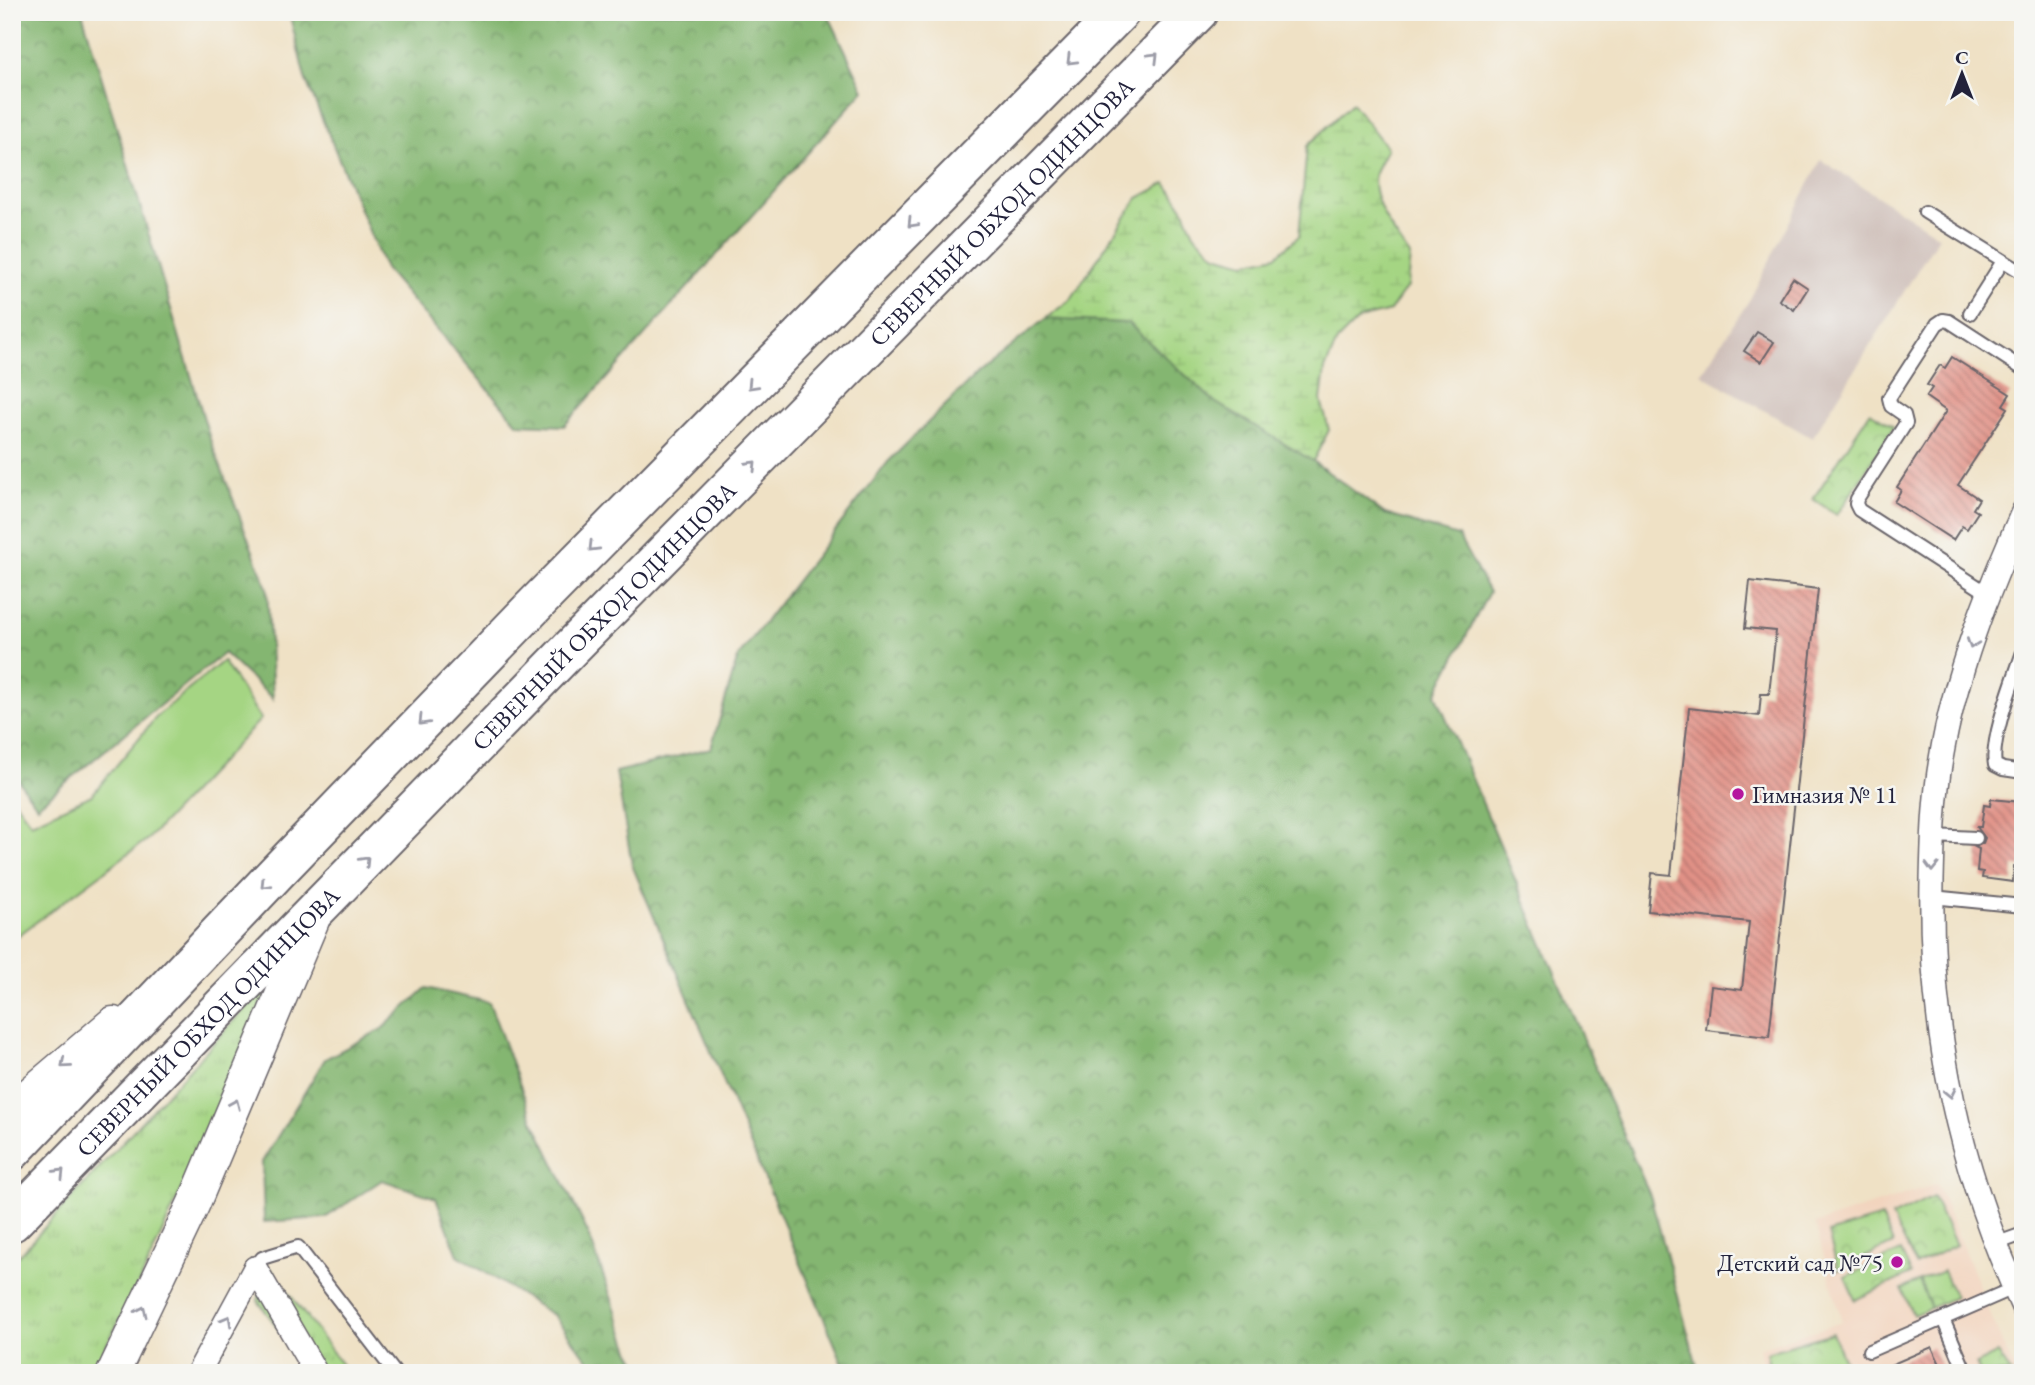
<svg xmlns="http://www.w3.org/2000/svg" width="2035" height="1385" font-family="'EB Garamond',serif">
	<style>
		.built { fill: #f2d4be }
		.industrial { fill: #cfc0ba }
		.grass { fill: url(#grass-tufts); stroke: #647c5f; stroke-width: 2 }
		.forest { fill: url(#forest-crowns); stroke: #536c56; stroke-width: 2 }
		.wetland { fill: url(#wetland-marsh); stroke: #647c5f; stroke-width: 2 }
		.park { fill: url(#park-crowns); stroke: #647c5f; stroke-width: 2 }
		.garden { fill: #a5d583; stroke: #647c5f; stroke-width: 2 }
		.building { fill: url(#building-back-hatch) }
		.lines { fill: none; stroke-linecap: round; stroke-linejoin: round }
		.service-casing { stroke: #6a656b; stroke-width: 16 }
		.minor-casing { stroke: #6a656b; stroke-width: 26 }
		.secondary-casing { stroke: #6a656b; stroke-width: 35 }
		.trunk-casing { stroke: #6a656b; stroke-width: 42 }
		.service { stroke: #fff; stroke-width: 12 }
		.minor { stroke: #fff; stroke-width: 23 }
		.secondary { stroke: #fff; stroke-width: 32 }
		.trunk { stroke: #fff; stroke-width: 38 }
		.oneway { stroke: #9c9ca7 }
		.poi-dot { fill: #b5179e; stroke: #f6f6f2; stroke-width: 2.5 }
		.labels { text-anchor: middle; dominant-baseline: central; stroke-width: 5; stroke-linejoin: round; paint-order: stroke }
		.street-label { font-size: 24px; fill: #22223b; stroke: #f6f6f2 }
		.poi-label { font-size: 24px; fill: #22223b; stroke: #f6f6f2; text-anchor: start }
	</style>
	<defs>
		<pattern id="grass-tufts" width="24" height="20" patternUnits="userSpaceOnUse" patternTransform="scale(1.75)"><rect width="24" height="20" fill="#a5d583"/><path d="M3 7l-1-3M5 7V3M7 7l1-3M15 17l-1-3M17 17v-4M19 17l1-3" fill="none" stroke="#8eb772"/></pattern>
		<pattern id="forest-crowns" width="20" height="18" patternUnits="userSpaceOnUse" patternTransform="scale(1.75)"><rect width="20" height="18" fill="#84b671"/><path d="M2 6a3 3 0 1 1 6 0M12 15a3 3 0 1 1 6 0" fill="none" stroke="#6c945e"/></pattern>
		<pattern id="wetland-marsh" width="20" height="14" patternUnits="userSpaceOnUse" patternTransform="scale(1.75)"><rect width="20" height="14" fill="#a5d583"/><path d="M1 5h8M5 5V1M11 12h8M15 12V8" fill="none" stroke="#8eb772"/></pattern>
		<pattern id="park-crowns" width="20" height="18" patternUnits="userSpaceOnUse" patternTransform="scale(1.75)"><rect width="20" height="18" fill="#a5d583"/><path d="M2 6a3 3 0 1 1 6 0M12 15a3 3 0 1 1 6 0" fill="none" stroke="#8eb772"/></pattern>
		<pattern id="building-back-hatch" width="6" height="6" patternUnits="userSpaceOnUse" patternTransform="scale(1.75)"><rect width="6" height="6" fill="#e19186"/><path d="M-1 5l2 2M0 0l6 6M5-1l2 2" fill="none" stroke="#b6766f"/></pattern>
	</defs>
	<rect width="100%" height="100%" fill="#f6f6f2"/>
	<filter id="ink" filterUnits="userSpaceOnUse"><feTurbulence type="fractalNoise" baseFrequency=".0143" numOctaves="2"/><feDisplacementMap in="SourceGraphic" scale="14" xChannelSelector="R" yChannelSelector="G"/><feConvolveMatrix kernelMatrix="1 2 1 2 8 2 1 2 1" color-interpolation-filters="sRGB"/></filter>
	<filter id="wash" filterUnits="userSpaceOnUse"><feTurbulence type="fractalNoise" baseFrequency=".00686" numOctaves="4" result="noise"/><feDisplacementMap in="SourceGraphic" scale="28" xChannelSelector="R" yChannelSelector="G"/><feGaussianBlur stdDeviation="1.57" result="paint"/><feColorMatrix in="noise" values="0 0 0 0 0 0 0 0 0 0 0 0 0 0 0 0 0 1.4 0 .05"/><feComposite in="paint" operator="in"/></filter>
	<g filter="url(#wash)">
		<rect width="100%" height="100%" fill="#efe1c5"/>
		<path class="built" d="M1937,1184L2005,1350L2017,1373H1764L1759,1348L1842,1322L1815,1224Z"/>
		<path class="industrial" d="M1821,160L1939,236L1812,438L1701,374L1750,299Z"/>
		<g class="grass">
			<path d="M282,968L143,1275L92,1373H12V1263Z"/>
			<path d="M271,1269L348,1373H311L258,1301L264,1278Z"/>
		</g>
		<g class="forest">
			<path d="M12,12H82L210,439L267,588L273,699L224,653L37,806L12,772Z"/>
			<path d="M289,12H827L864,90L564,426L518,424L385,269L305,78Z"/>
			<path d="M1045,319L1128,323L1215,402L1313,461L1385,514L1458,536L1489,592L1436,694L1651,1198L1699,1373H847L632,865L616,772L711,748L738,657L888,462L978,373Z"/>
			<path d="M426,988L489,1002L533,1120L588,1233L630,1350L644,1373H598L554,1316L458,1255L436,1198L382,1180L325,1218L264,1222L262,1162L325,1059L382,1029Z"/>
		</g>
		<path class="wetland" d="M1352,103L1387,148C1384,156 1377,165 1375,174C1369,199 1396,237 1410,256L1407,287L1390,311L1359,319L1337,341L1325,369L1321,400L1329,430L1313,461L1215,402L1128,323L1045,319L1071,299L1138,198L1166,183L1183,208L1194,234L1216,255L1245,263L1276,256L1299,236L1307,146Z"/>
		<g class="park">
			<path d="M1870,412L1894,427L1837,515L1813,499Z"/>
			<path d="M1933,1197L1956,1245L1916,1265L1892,1217Z"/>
			<path d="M1882,1217L1893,1244L1838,1270L1828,1233Z"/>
			<path d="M1901,1251L1911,1274L1855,1300L1845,1277Z"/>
			<path d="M1943,1271L1955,1297L1931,1308L1919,1281Z"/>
			<path d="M1832,1333L1848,1370L1841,1373H1816L1811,1362L1786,1373H1771L1766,1353Z"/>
			<path d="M1998,1353L2011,1373H1980L1976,1364Z"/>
		</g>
		<g class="garden">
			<path d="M223,661L261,719L149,838L12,940V797L31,823L92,795L158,715Z"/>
			<path d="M1919,1281L1931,1308L1913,1315L1902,1289Z"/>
		</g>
		<g id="blocks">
			<g class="building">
				<path d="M1793,278L1808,288L1794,310L1779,300Z"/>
				<path d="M1757,332L1774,342L1761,362L1744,351Z"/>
				<path d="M1952,357L2010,394L2003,405L2008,408L1958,485L1979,499L1973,509L1978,512L1967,529L1962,526L1953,540L1894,502L1901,490L1897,487L1946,411L1926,397L1932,388L1927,385L1940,365L1945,368Z"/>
				<path d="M1750,581L1818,589L1769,1037L1706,1030L1711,986L1742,990L1749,922L1648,911L1652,873L1671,875L1689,708L1759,716L1761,694H1769L1776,631L1745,628Z"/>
				<path d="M1991,799L2021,802L2023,867L2014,866L2013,882L1982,878L1983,872L1977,871L1979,849L1975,847L1983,843L1985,838L1977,827H1981L1984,805L1990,806Z"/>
				<path d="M1932,1347L1944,1373H1872Z"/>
			</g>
		</g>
	</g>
	<g filter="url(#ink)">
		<use href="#blocks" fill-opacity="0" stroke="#6a656b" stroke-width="2"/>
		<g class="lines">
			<defs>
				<g id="service">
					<path d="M1925,212L2023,273"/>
					<path d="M1970,313L2003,261"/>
					<path d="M1989,594L1859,510L1856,504L1857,499L1906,423L1904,415L1891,406L1889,398L1937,324L1943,320L1949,321L2023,369"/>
					<path d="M2023,652C2014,679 1990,739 1995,765L2003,769L2023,772"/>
					<path d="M1933,836L1976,838"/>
					<path d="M1932,897L2023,906"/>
					<path d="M1995,1244L2023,1234"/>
					<path d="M255,1268L262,1258L298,1247L395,1373"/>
					<path d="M1943,1319L1966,1373"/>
					<path d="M1869,1351L2014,1288"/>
				</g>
				<g id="minor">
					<path d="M2023,512C1988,590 1955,674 1941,759C1934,799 1933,839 1932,880C1929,1032 1959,1170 2023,1307"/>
					<path d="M255,1268L316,1373"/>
					<path d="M198,1373L255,1268"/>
				</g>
				<g id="secondary">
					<path d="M12,1109L113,1023"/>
					<path d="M113,1373L194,1203L313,920"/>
				</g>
				<g id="trunk">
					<path d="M12,1151L278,871L530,610L1120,12"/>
					<path id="s1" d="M12,1222L570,649L1198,12"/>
				</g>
			</defs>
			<use href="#service" class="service-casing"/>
			<use href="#minor" class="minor-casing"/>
			<use href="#secondary" class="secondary-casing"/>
			<use href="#trunk" class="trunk-casing"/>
			<use href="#service" class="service"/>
			<use href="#minor" class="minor"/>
			<use href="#secondary" class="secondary"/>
			<use href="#trunk" class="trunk"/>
		</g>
		<defs><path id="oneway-chevron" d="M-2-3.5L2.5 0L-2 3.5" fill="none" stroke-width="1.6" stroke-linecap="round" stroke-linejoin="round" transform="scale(1.75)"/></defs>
		<g class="oneway">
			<use href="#oneway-chevron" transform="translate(1154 57) rotate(-45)"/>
			<use href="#oneway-chevron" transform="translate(1071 60) rotate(135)"/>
			<use href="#oneway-chevron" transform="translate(912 223) rotate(134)"/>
			<use href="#oneway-chevron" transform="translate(752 385) rotate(134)"/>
			<use href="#oneway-chevron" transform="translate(752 465) rotate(-46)"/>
			<use href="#oneway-chevron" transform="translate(593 547) rotate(135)"/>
			<use href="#oneway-chevron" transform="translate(1972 644) rotate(109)"/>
			<use href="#oneway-chevron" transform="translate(423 721) rotate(134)"/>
			<use href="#oneway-chevron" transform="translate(365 861) rotate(-46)"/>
			<use href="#oneway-chevron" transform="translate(1932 867) rotate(91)"/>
			<use href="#oneway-chevron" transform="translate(265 884) rotate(134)"/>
			<use href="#oneway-chevron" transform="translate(65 1064) rotate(140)"/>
			<use href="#oneway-chevron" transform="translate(1950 1093) rotate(78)"/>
			<use href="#oneway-chevron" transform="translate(235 1104) rotate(-67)"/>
			<use href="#oneway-chevron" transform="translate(60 1173) rotate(-46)"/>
			<use href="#oneway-chevron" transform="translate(142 1311) rotate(-65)"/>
			<use href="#oneway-chevron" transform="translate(227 1320) rotate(-61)"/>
		</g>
	</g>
	<g class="poi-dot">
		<circle cx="1738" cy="794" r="7"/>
		<circle cx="1897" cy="1262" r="7"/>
	</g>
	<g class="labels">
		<g class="street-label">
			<text stroke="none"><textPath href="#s1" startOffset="1414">СЕВЕРНЫЙ ОБХОД ОДИНЦОВА</textPath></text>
			<text stroke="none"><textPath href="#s1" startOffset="847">СЕВЕРНЫЙ ОБХОД ОДИНЦОВА</textPath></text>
			<text stroke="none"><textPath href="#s1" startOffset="280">СЕВЕРНЫЙ ОБХОД ОДИНЦОВА</textPath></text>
		</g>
		<g class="poi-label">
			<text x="1752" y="794">Гимназия № 11</text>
			<text x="1883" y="1262" text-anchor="end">Детский сад №75</text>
		</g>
	</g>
	<rect width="2035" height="1385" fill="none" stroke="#f6f6f2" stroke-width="42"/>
	<g transform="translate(1962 74)" stroke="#f6f6f2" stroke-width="5" paint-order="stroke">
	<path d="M0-5L12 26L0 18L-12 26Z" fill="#22223b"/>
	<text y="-10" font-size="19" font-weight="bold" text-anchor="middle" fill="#22223b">С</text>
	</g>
</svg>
